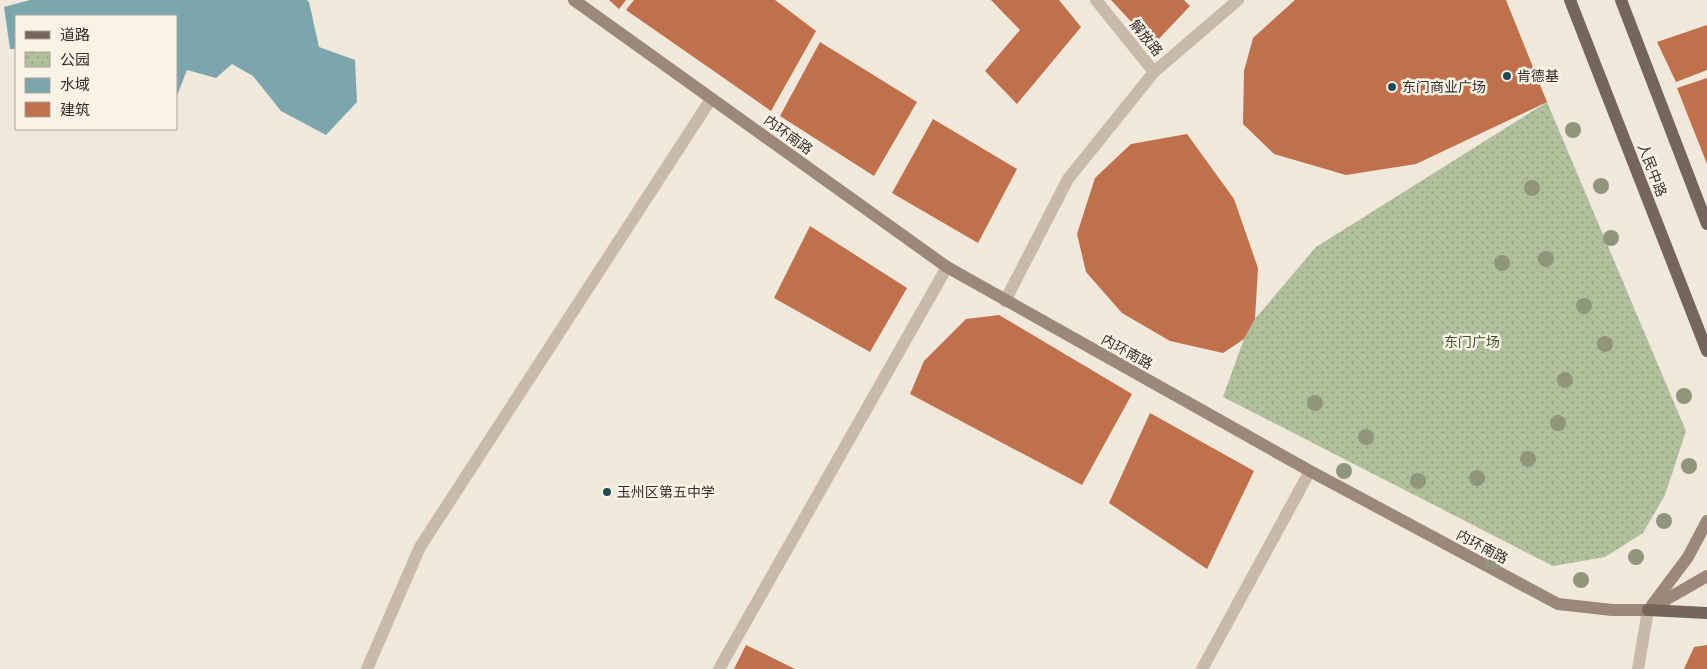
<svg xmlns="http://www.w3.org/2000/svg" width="1707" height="669" font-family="'Nunito Sans','Noto Sans SC',sans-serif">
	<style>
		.park { fill: url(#park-dots) }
		.water { fill: #7ba6ac }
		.building { fill: #c0704a }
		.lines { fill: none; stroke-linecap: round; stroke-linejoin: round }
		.street { stroke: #c8b9a8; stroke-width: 12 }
		.secondary { stroke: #9b8879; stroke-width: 12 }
		.primary { stroke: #766559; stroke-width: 12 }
		.tree { fill: #90967b }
		.poi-dot { fill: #1f4c54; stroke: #f8f2e7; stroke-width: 2 }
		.labels { text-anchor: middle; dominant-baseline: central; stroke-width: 5; stroke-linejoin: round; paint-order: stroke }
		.street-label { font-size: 14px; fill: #352d28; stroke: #f8f2e7 }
		.poi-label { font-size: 14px; fill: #352d28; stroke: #f8f2e7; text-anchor: start }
		.park-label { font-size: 14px; fill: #41522d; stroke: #f8f2e7 }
	</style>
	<defs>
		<pattern id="park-dots" width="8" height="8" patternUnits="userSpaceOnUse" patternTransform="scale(1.25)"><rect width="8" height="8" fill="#b0bf9c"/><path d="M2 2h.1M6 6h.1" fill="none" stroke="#909c7f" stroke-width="1.8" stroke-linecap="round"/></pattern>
	</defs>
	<rect width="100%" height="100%" fill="#f0e8db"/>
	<path class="park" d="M1547,102L1686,431L1665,495L1643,533L1605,557L1553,566L1223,397L1244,339L1255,319L1316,247Z"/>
	<path class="water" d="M30,0H307L309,2L319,47L355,60L357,102L326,135L281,111L253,76L232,64L216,78L187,70L176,98V16H16V49H10L4,7Z"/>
	<g class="building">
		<path d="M609,0H626L619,9Z"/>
		<path d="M634,0H775L816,31L771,111L626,10Z"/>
		<path d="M991,0H1059L1081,27L1017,104L985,71L1020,30Z"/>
		<path d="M1111,0H1184L1190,6L1153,45Z"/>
		<path d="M1295,0H1506L1547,102L1416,164L1346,175L1274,154L1243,124L1244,71L1253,38Z"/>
		<path d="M1707,25V70L1676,82L1657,42Z"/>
		<path d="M820,42L917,102L874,176L780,116Z"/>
		<path d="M1707,78V164L1677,88Z"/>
		<path d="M933,119L1017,169L978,243L892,193Z"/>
		<path d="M1187,134L1234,199L1258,268L1255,319L1244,339L1223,353L1170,341L1122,313L1086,272L1077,234L1095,178L1131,144Z"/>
		<path d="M810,226L907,288L870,352L774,298Z"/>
		<path d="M999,315L1132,394L1082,485L910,394L924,361L966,319Z"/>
		<path d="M1150,413L1254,471L1207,569L1109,503Z"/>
		<path d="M746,645L795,669H734Z"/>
		<path d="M1707,645V669H1684L1694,647Z"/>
	</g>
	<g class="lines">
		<g class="street">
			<path d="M1096,0L1154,72"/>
			<path d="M1005,301L1068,179L1154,72L1238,0"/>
			<path d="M367,669L420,547L711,99"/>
			<path d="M719,669L947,267"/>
			<path d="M1202,669L1310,471"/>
			<path d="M1638,669L1648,610"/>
		</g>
		<g class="secondary">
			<path d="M574,0L947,267L1310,471L1558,604L1612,610H1648L1707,576"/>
			<path d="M1652,605L1688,557L1707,521"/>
		</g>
		<g class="primary">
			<path d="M1570,0L1707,351"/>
			<path d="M1621,0L1707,224"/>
			<path d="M1648,610L1707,613"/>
		</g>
	</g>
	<g class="tree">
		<circle cx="1573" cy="130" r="8"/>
		<circle cx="1601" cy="186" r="8"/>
		<circle cx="1532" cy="188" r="8"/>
		<circle cx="1611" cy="238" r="8"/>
		<circle cx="1546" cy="259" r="8"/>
		<circle cx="1502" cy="263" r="8"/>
		<circle cx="1584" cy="306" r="8"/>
		<circle cx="1605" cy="344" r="8"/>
		<circle cx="1565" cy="380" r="8"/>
		<circle cx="1684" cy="396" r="8"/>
		<circle cx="1315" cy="403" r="8"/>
		<circle cx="1558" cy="423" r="8"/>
		<circle cx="1366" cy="437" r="8"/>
		<circle cx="1528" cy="459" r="8"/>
		<circle cx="1689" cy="466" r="8"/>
		<circle cx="1344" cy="471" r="8"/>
		<circle cx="1477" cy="478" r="8"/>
		<circle cx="1418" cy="481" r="8"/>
		<circle cx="1664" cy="521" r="8"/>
		<circle cx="1636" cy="557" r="8"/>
		<circle cx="1493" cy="562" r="8"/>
		<circle cx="1581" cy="580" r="8"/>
	</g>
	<g class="poi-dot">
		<circle cx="1507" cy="76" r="5"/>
		<circle cx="1392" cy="87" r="5"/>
		<circle cx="607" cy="492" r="5"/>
	</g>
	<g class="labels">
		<g class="street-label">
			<text transform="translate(1146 38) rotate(51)">解放路</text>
			<text transform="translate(788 135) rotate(36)">内环南路</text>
			<text transform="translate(1652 170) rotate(69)">人民中路</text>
			<text transform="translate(1127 352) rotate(29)">内环南路</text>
			<text transform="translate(1482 547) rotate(28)">内环南路</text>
		</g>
		<g class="poi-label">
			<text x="1517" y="76">肯德基</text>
			<text x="1402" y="87">东门商业广场</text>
			<text x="617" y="492">玉州区第五中学</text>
		</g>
		<g class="park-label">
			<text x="1472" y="342">东门广场</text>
		</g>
	</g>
	<rect x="15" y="15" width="162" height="115" fill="#f8f2e7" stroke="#aaa39b"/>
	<rect x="25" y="31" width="25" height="8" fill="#766559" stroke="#aaa39b"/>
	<text x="60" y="40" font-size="15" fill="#352d28">道路</text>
	<rect x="25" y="52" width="25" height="15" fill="url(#park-dots)" stroke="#aaa39b"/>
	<text x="60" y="65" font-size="15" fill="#352d28">公园</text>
	<rect x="25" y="78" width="25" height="15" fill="#7ba6ac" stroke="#aaa39b"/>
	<text x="60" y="90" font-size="15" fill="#352d28">水域</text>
	<rect x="25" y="102" width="25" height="15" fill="#c0704a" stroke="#aaa39b"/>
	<text x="60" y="115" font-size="15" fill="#352d28">建筑</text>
</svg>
